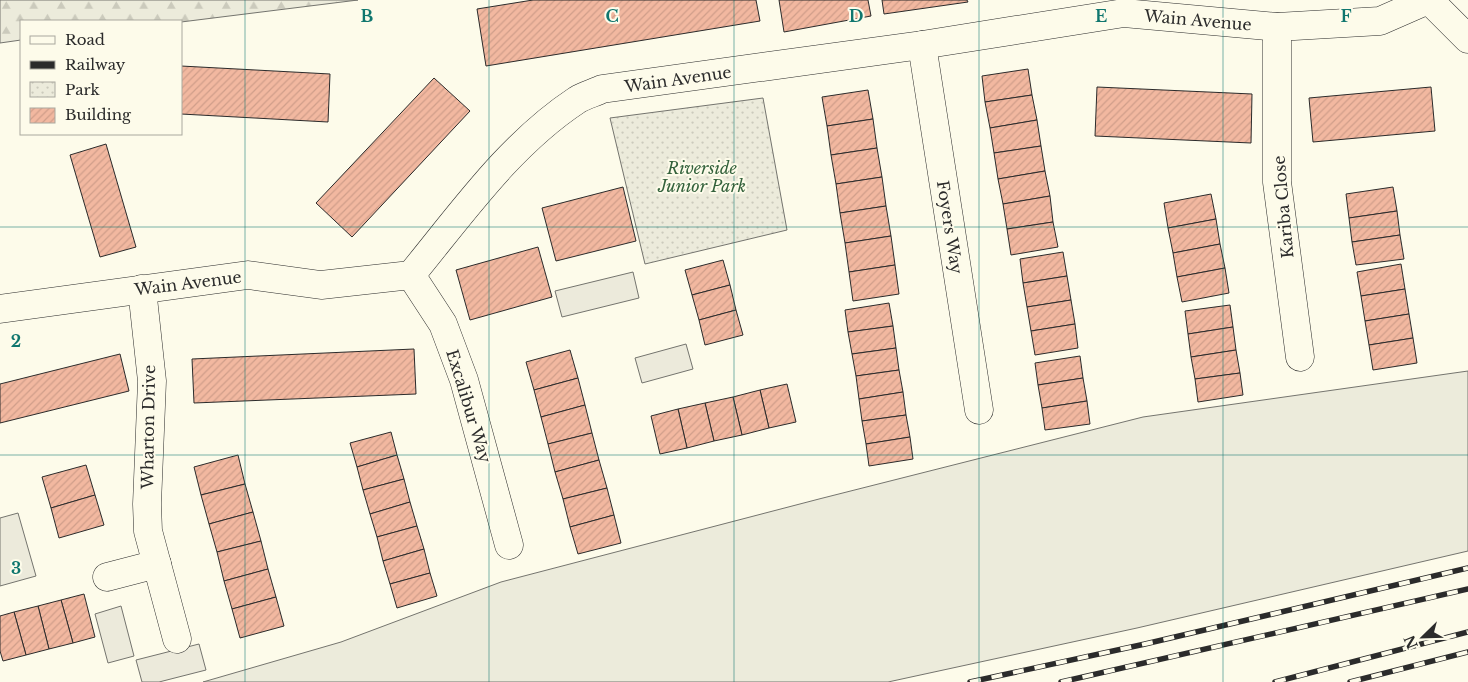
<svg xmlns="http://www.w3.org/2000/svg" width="1468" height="682" font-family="'Libre Baskerville',serif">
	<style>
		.green { fill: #ecebdb; stroke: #74746e }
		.forest { fill: url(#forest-firs); stroke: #74746e }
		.park { fill: url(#park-dots); stroke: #74746e }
		.parking { fill: #eceadb; stroke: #74746e }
		.building { fill: url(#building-hatch); stroke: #2b2b2b }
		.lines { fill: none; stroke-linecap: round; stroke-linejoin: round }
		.street-casing { stroke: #2b2b2b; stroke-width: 29 }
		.street { stroke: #fdfbea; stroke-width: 28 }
		.rail-casing { stroke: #2b2b2b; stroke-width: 5.5 }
		.rail { stroke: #fdfbea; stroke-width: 4; stroke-dasharray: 11; stroke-linecap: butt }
		.grid { fill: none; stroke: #0f766e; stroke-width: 1; stroke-opacity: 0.55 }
		.labels { text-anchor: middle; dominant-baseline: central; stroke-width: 4; stroke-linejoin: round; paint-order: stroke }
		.street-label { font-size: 16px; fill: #2b2b2b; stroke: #fdfbea }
		.park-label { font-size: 16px; font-style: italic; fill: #34623c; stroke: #fdfbea }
		.grid-label { font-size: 16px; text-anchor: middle; font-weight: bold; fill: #0f766e; stroke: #fdfbea; stroke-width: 4; stroke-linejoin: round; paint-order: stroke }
	</style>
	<defs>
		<pattern id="forest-firs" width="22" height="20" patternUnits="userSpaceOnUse" patternTransform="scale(1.25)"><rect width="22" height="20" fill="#ecebdb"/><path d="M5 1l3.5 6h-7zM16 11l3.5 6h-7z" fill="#cbcabc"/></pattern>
		<pattern id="park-dots" width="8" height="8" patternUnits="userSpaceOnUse" patternTransform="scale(1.25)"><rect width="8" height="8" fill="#ecebdb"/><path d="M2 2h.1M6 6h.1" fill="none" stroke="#cbcabc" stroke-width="1.8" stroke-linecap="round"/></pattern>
		<pattern id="building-hatch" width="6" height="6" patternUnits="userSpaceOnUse" patternTransform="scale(1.25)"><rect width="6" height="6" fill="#f2b8a0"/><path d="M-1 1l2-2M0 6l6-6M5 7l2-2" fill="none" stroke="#d09e8a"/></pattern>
	</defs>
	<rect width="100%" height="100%" fill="#fdfbea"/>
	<path class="green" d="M1468,371V551L1137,628L888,682H203L341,642L501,582L819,499L1143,417Z"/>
	<path class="forest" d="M0,0H358L181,22L21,21V40L0,43Z"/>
	<path class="park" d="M763,98L787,230L645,264L610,118Z"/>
	<g class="parking">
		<path d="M633,272L639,298L562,317L555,291Z"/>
		<path d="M686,344L693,369L642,383L635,358Z"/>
		<path d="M18,513L36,576L0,586V518Z"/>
		<path d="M121,606L134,656L108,663L95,614Z"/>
		<path d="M199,644L206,670L159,682H142L136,660Z"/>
	</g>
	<g class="building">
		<path d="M533,0H756L760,21L486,66L477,9Z"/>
		<path d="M779,0H868L871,16L784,32Z"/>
		<path d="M882,0H967L968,2L884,14Z"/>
		<path d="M181,66L330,74L328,122L181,114Z"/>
		<path d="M1028,69L1032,95L985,102L982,76Z"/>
		<path d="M434,78L470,111L352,237L316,203Z"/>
		<path d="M1097,87L1252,94L1251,143L1095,136Z"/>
		<path d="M1431,87L1435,131L1313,142L1309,98Z"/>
		<path d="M868,90L873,119L827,126L822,97Z"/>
		<path d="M1032,95L1037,120L990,128L985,102Z"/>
		<path d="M873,119L877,148L831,155L827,126Z"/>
		<path d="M1037,120L1041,146L994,153L990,128Z"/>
		<path d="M106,144L136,247L100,257L70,155Z"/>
		<path d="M1041,146L1045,171L998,179L994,153Z"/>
		<path d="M877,148L882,177L836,184L831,155Z"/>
		<path d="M1045,171L1050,196L1003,204L998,179Z"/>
		<path d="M882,177L886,206L840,213L836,184Z"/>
		<path d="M623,187L636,241L556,261L542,208Z"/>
		<path d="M1393,187L1397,211L1349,218L1346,194Z"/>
		<path d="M1211,194L1216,219L1168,228L1164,203Z"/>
		<path d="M1050,196L1053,222L1007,229L1003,204Z"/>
		<path d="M886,206L891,236L845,243L840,213Z"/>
		<path d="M1397,211L1400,235L1352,242L1349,218Z"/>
		<path d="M1216,219L1220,244L1173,253L1168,228Z"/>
		<path d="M1053,222L1058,247L1011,255L1007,229Z"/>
		<path d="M1400,235L1404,259L1356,265L1352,242Z"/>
		<path d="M891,236L895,265L849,272L845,243Z"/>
		<path d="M1220,244L1225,268L1177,277L1173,253Z"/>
		<path d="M538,247L552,297L470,320L456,270Z"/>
		<path d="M1063,252L1067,276L1023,283L1020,259Z"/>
		<path d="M723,260L730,285L692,295L685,270Z"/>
		<path d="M1401,264L1405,289L1361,296L1357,272Z"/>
		<path d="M895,265L899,294L853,301L849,272Z"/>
		<path d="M1225,268L1229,293L1182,302L1177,277Z"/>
		<path d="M1067,276L1071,300L1027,307L1023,283Z"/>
		<path d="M730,285L736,310L699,320L692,295Z"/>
		<path d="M1405,289L1409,314L1365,321L1361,296Z"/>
		<path d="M1071,300L1075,324L1031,331L1027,307Z"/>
		<path d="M889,303L893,326L848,332L845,310Z"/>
		<path d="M1230,305L1233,327L1188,334L1185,311Z"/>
		<path d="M736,310L743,335L705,345L699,320Z"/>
		<path d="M1409,314L1413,338L1369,345L1365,321Z"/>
		<path d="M1075,324L1078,348L1035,355L1031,331Z"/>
		<path d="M893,326L896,348L852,354L848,332Z"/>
		<path d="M1233,327L1236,350L1191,357L1188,334Z"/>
		<path d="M1413,338L1417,363L1373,370L1369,345Z"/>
		<path d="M896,348L899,370L856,376L852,354Z"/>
		<path d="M414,349L416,394L194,403L192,359Z"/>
		<path d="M570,350L578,378L534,390L526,362Z"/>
		<path d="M1236,350L1240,373L1195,379L1191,357Z"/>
		<path d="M120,354L129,391L0,423V384Z"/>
		<path d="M1080,356L1083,378L1038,385L1035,363Z"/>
		<path d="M899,370L903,392L859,399L856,376Z"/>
		<path d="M1240,373L1243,395L1198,402L1195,379Z"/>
		<path d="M578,378L585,405L541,417L534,390Z"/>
		<path d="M1083,378L1087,401L1042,408L1038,385Z"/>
		<path d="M787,384L796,422L769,428L760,390Z"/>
		<path d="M760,390L769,428L742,435L733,397Z"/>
		<path d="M903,392L906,415L862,421L859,399Z"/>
		<path d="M733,397L742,435L714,441L705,403Z"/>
		<path d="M1087,401L1090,424L1045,430L1042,408Z"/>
		<path d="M705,403L714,441L687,448L678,409Z"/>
		<path d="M585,405L592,433L548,444L541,417Z"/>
		<path d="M678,409L687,448L660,454L651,416Z"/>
		<path d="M906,415L910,437L866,444L862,421Z"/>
		<path d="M391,432L397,455L357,467L350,443Z"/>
		<path d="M592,433L599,460L555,472L548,444Z"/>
		<path d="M910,437L913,459L869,466L866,444Z"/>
		<path d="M238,455L245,484L201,495L194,467Z"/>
		<path d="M397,455L404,479L363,490L357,467Z"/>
		<path d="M599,460L607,488L563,499L555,472Z"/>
		<path d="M86,465L95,495L51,508L42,477Z"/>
		<path d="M404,479L410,502L370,514L363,490Z"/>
		<path d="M245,484L253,512L209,524L201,495Z"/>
		<path d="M607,488L614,515L570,527L563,499Z"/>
		<path d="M95,495L104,525L59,538L51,508Z"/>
		<path d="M410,502L417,526L377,537L370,514Z"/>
		<path d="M253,512L261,541L217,552L209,524Z"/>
		<path d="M614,515L621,543L578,554L570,527Z"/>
		<path d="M417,526L424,549L383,561L377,537Z"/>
		<path d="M261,541L268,569L224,581L217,552Z"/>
		<path d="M424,549L430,573L390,584L383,561Z"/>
		<path d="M268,569L276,597L232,609L224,581Z"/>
		<path d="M430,573L437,596L397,608L390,584Z"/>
		<path d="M84,594L95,637L73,643L61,600Z"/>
		<path d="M276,597L284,626L240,638L232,609Z"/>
		<path d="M61,600L73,643L49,649L38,606Z"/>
		<path d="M38,606L49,649L26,655L14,612Z"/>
		<path d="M14,612L26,655L3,661L0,651V616Z"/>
	</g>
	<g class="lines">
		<defs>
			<g id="street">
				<path d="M1429,0L1468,39"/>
				<path d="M1277,27V182L1300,357"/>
				<path d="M922,45L979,410"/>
				<path d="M411,275L443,324L464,380L509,545"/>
				<path d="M142,289L152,381L147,504L148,531L177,639"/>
				<path d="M0,309L248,275L321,285L411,275C462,213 509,145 577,100C585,95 594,93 602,89L922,45L1124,13L1277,27L1380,21L1428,0"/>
				<path d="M107,577L157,564"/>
			</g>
		</defs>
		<use href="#street" class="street-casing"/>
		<use href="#street" class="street"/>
		<defs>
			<g id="rail">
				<path d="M970,682L1145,644L1468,568"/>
				<path d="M1061,682L1468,589"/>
				<path d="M1275,682L1468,632"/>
				<path d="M1350,682L1468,652"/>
			</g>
		</defs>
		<use href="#rail" class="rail-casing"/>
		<use href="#rail" class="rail"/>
	</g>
	<path class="grid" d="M245,0V682M489,0V682M734,0V682M979,0V682M1223,0V682M0,227H1468M0,455H1468"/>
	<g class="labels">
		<g class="street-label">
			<text transform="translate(1198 20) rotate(5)">Wain Avenue</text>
			<text transform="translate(678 79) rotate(-8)">Wain Avenue</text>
			<text transform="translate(1283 207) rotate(-95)">Kariba Close</text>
			<text transform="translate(950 227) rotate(81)">Foyers Way</text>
			<text transform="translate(188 283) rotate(-7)">Wain Avenue</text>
			<text transform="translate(469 406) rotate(73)">Excalibur Way</text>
			<text transform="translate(148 427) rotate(-89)">Wharton Drive</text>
		</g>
		<g class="park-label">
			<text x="702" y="168">Riverside<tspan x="702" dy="18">Junior Park</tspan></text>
		</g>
	</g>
	<g class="grid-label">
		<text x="367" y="22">B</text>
		<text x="612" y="22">C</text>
		<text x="856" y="22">D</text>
		<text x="1101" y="22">E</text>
		<text x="1346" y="22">F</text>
		<text x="16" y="347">2</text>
		<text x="16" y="574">3</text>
	</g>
	<rect x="20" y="20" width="162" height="115" fill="#fdfbea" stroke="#a9a89e"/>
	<rect x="30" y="36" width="25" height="8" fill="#fdfbea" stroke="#a9a89e"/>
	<text x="65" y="45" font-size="15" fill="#2b2b2b">Road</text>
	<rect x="30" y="61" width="25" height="8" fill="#2b2b2b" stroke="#a9a89e"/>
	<text x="65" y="70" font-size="15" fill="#2b2b2b">Railway</text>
	<rect x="30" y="82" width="25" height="15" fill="url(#park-dots)" stroke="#a9a89e"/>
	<text x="65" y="95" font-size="15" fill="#2b2b2b">Park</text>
	<rect x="30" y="108" width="25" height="15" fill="url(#building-hatch)" stroke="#a9a89e"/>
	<text x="65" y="120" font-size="15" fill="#2b2b2b">Building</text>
	<g transform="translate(1423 637) rotate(247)" stroke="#fdfbea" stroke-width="4" paint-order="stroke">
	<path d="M0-4L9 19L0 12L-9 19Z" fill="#2b2b2b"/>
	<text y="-8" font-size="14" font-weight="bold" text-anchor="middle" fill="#2b2b2b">N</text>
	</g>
</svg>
